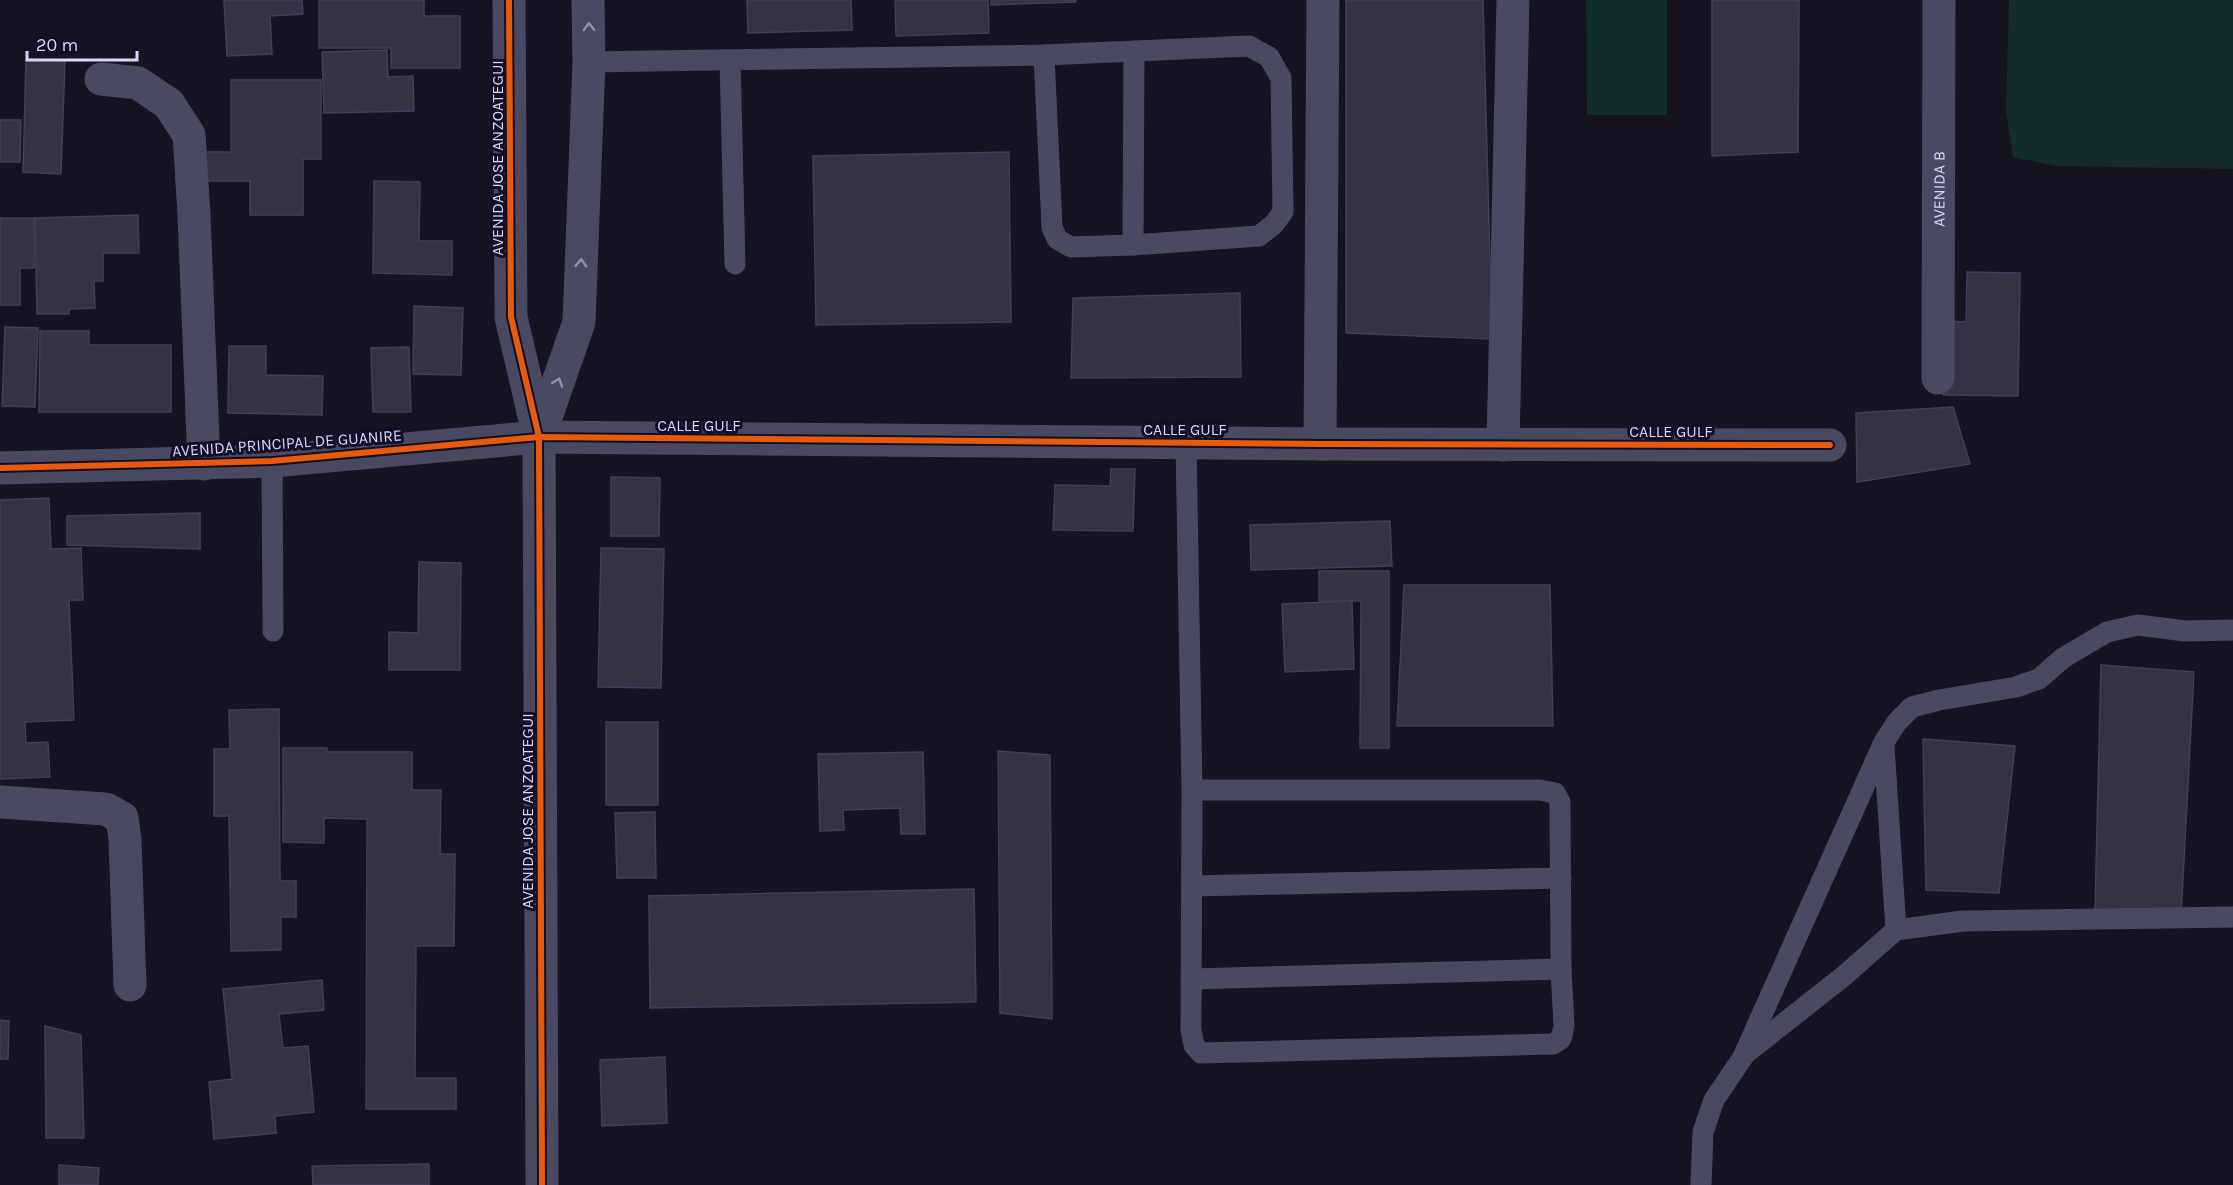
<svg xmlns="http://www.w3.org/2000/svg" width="2233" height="1185" font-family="Karla,sans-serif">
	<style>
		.green { fill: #132c2d }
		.building { fill: #343243; stroke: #433f54; stroke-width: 1.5 }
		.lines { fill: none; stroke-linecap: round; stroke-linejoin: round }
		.service { stroke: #4a4962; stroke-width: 21 }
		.minor { stroke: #4a4962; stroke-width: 33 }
		.tertiary { stroke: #4a4962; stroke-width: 33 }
		.cycleway-casing { stroke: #130f26; stroke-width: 10 }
		.cycleway { stroke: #e8590c; stroke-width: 6 }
		.oneway { stroke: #928eb0 }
		.labels { text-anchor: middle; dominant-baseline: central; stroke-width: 6; stroke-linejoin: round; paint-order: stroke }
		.street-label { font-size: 16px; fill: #d9d4ff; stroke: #130f26 }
	</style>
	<rect width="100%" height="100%" fill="#161421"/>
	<g class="green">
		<path d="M1586,0H1667V115H1587Z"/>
		<path d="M2009,0H2233V169L2057,166L2013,157L2006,113Z"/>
	</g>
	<g class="building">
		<path d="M224,0H302L303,14L270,16L272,54L227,56Z"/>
		<path d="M319,0H424V16H460V68H391V48H319Z"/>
		<path d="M747,0H851L852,30L748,33Z"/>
		<path d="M895,0H988L989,33L896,36Z"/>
		<path d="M991,0H1076V2L991,5Z"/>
		<path d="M1346,0H1483L1492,339L1346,333Z"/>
		<path d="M1712,0H1799L1798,152L1712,156Z"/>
		<path d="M387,50L388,77L413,76L414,111L324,113L322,52Z"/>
		<path d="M26,59L65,60L61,174L23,172Z"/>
		<path d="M231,80H321V159H303V215H250V181H204V152H231Z"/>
		<path d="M0,120H21L20,162H0Z"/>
		<path d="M1009,152L1011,322L816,325L813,156Z"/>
		<path d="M374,181L420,182L419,241H452V275L373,273Z"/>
		<path d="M138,215L139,253H103V281H94L95,308L69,309V314H37L35,218Z"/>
		<path d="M0,218H34V268H20V305H0Z"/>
		<path d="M1967,272L2020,273L2018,396L1943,395L1944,321L1966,322Z"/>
		<path d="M1240,293L1241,377L1071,378L1073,298Z"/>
		<path d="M414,306L463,308L461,375L413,374Z"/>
		<path d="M5,327L38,328L35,407L2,406Z"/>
		<path d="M40,331H89V345H171V412H39Z"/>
		<path d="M229,346H266V375L323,376L322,415L228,413Z"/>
		<path d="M409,347L411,412H373L371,348Z"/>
		<path d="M1953,407L1970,464L1857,482L1856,413Z"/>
		<path d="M1111,469H1135L1133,531L1053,530L1055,485L1110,486Z"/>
		<path d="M611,477L660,478L659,536H611Z"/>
		<path d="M49,498L51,549L81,548L83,600H69L74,720L25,722L26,743L48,742L50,777L0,779V500Z"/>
		<path d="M200,513V549L67,545V516Z"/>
		<path d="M1390,521L1392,566L1251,570L1250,525Z"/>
		<path d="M601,548L664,549L661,688L598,687Z"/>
		<path d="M419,562L461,563L460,670H389V632L418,633Z"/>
		<path d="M1319,571H1389V748H1360L1361,601H1319Z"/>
		<path d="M1404,585H1550L1553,726H1397Z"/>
		<path d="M1352,601L1354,669L1285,672L1282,604Z"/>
		<path d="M2101,665L2194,672L2181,916L2095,910Z"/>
		<path d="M279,709L280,881H296V917H281V950L231,951L229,816H214V749H230L229,710Z"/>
		<rect x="606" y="722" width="52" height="83"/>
		<path d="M1923,739L2015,746L1999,893L1926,890Z"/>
		<path d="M283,748H327V752H412V790H441L440,854H455L454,946H416L415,1078H456V1109H366L367,819L324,818V843L283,842Z"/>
		<path d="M998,751L1050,755L1052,1019L1000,1013Z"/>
		<path d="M923,752L925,834H901L900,808L843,810L844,830L820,831L818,754Z"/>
		<path d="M655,812L656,878H617L615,813Z"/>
		<path d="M974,889L976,1002L650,1008L649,896Z"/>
		<path d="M322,980L324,1010L279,1014L283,1048L308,1046L314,1112L275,1116L276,1133L214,1139L209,1082L232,1079L223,989Z"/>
		<path d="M0,1020L9,1021L8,1059H0Z"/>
		<path d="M45,1026L81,1035L84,1138H46Z"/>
		<path d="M665,1057L667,1123L602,1126L600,1060Z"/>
		<path d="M429,1164V1185H313L312,1166Z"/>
		<path d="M59,1165L99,1168L98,1185H59Z"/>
	</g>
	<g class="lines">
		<g class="service">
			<path d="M1044,55L1052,227L1057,239L1071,247L1133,245"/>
			<path d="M730,60L735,264"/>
			<path d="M589,62L1044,55L1249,46L1269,57L1281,78L1283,212L1274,224L1259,236L1133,245L1134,51"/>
			<path d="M1186,443L1192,790L1191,1030L1194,1045L1201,1053L1553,1044L1561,1039L1564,1026L1561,969L1560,802L1555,793L1540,790H1192"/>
			<path d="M272,461L273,631"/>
			<path d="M1884,746L1896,930"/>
			<path d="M1192,886L1561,878"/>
			<path d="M1191,979L1561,969"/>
			<path d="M1745,1054L1845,975L1896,930L1963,921L2233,917"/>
			<path d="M1701,1185L1703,1132L1714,1100L1743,1057L1884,742L1897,722L1912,707L1939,700L2016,687L2039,679L2063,658L2107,632L2138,625L2185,631L2233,630"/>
		</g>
		<g class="minor">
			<path d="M101,79L138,83L169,104L189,135L194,215L204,464"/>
			<path id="s1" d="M1938,378L1939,0"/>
			<path d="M1320,444L1323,0"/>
			<path d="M1503,445L1513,0"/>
			<path d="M0,468L272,461L539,437L1320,444L1830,445"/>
			<path d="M0,802L106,809L122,818L125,839L130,985"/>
		</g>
		<g class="tertiary">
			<path d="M509,0L511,317L539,437L542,1185"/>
			<path d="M539,437L579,322L589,62L588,0"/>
		</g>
		<defs>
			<g id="cycleway">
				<path d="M509,0L511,317L539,437L542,1185"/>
				<path d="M0,468L272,461L539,437L1320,444L1830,445"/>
			</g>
		</defs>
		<use href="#cycleway" class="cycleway-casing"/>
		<use href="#cycleway" class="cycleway"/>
	</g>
	<defs><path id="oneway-chevron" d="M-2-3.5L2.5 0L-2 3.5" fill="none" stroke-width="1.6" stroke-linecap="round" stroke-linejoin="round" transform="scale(1.5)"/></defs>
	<g class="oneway">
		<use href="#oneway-chevron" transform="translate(589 27) rotate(-91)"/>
		<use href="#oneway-chevron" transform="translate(581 263) rotate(-88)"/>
		<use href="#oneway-chevron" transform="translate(558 382) rotate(-71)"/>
	</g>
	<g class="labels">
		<g class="street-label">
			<text transform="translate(497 158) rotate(-90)">AVENIDA JOSE ANZOATEGUI</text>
			<text stroke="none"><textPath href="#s1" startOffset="189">AVENIDA B</textPath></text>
			<text x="699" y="425">CALLE GULF</text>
			<text x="1185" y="429">CALLE GULF</text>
			<text x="1671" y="431">CALLE GULF</text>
			<text transform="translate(287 443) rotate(-4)">AVENIDA PRINCIPAL DE GUANIRE</text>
			<text transform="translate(527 811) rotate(-90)">AVENIDA JOSE ANZOATEGUI</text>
		</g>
	</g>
	<path d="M27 51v9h110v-9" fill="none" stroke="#d9d4ff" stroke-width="3"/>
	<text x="36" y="51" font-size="18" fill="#d9d4ff" stroke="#130f26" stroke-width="4.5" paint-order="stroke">20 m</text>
</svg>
